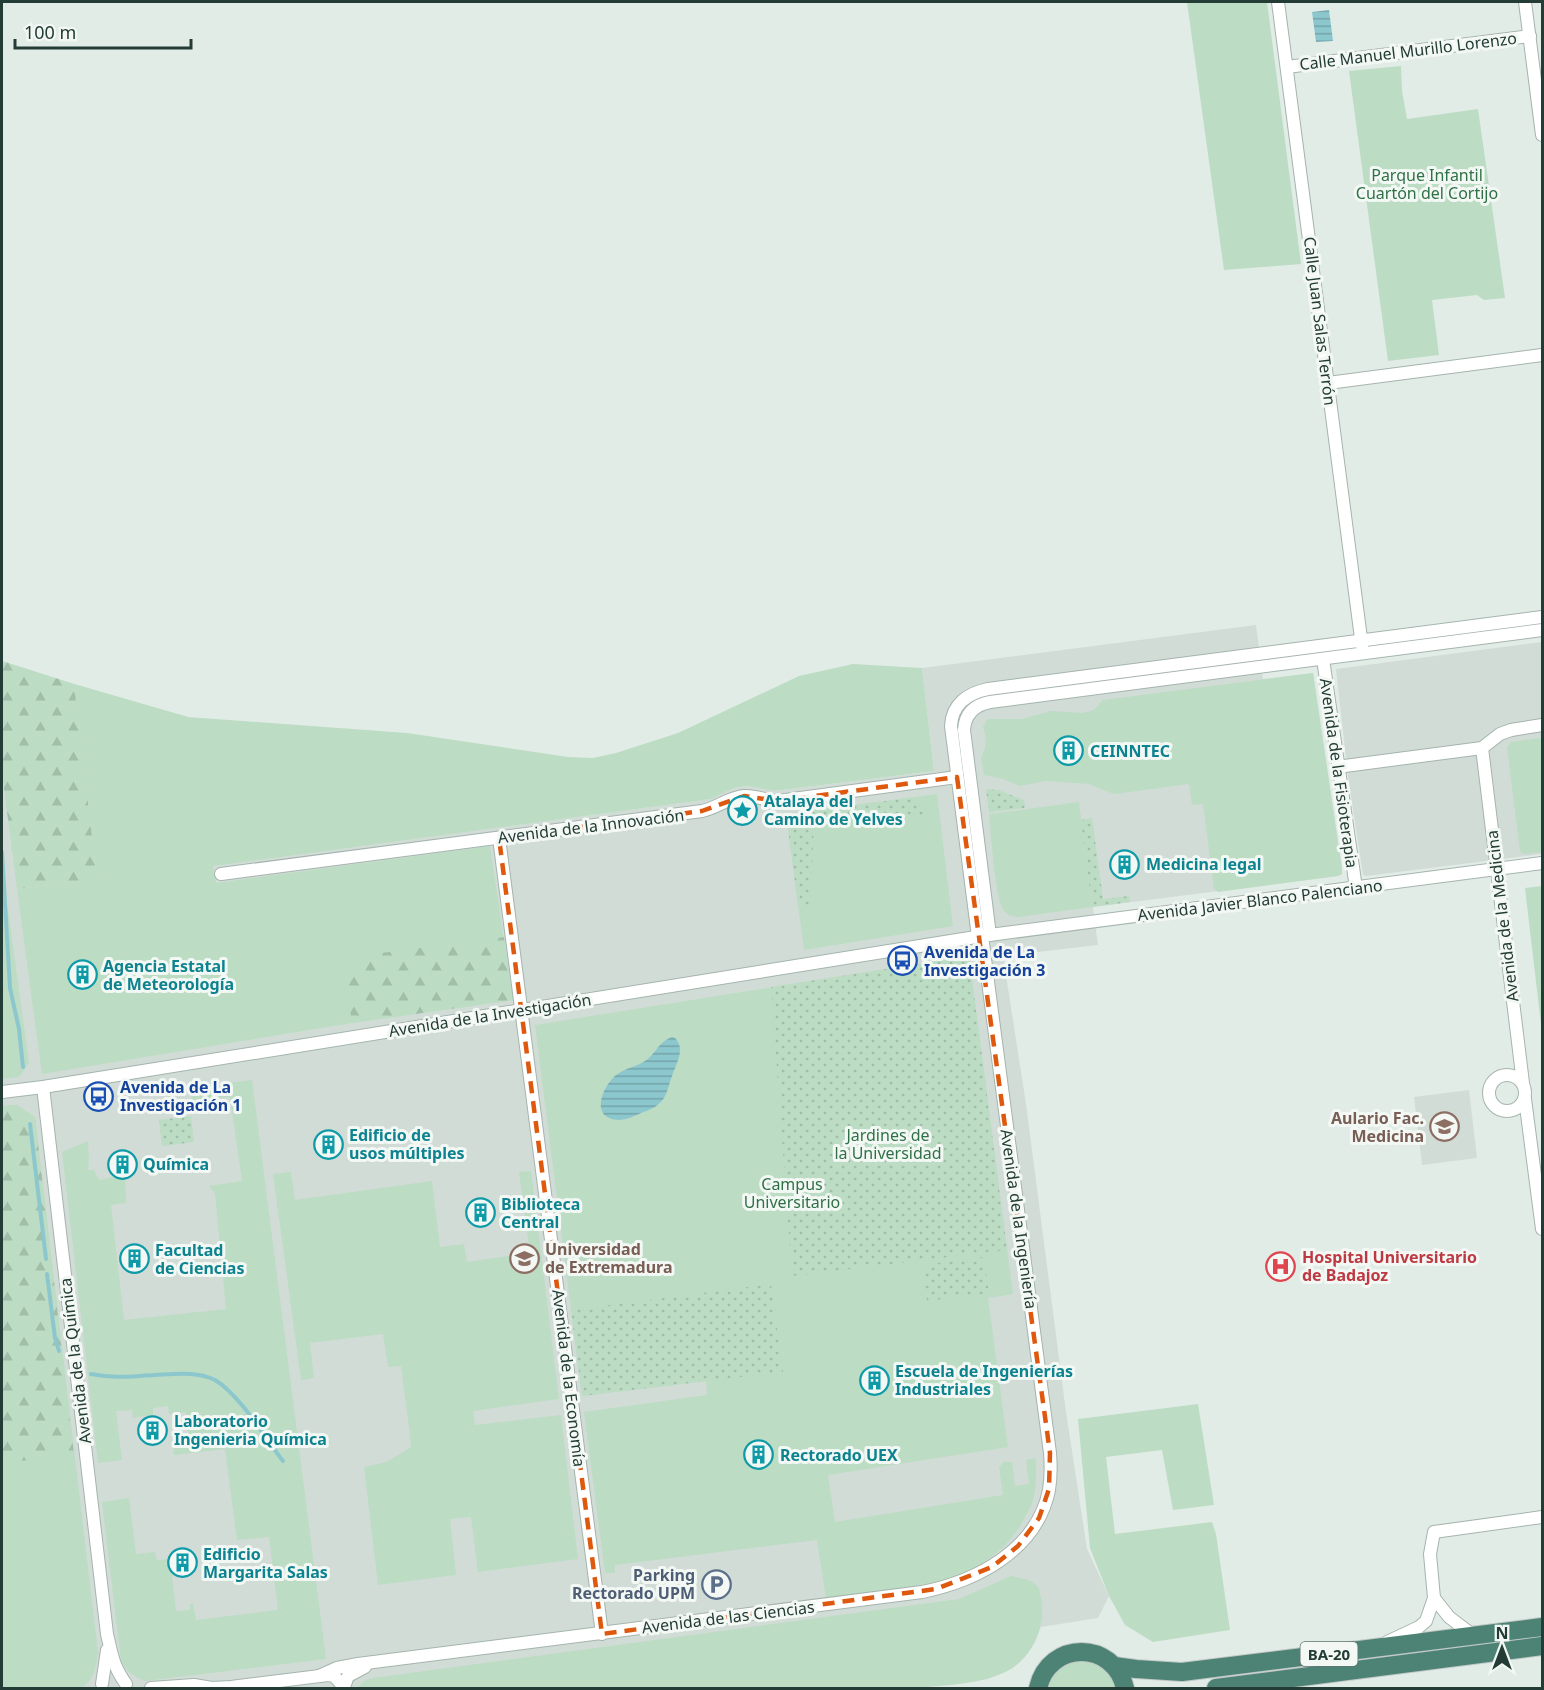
<svg xmlns="http://www.w3.org/2000/svg" width="1544" height="1690" font-family="'Noto Sans',sans-serif">
	<style>
		.built { fill: #d1dcd6 }
		.green { fill: #bcdcc4 }
		.forest { fill: url(#forest-firs) }
		.garden { fill: url(#garden-dots) }
		.water { fill: url(#water-rules) }
		.lines { fill: none; stroke-linecap: round; stroke-linejoin: round }
		.stream { stroke: #8dc7ce; stroke-width: 4 }
		.minor-casing { stroke: #a5b4ae; stroke-width: 14 }
		.trunk-casing { stroke: #c1c8c6; stroke-width: 20 }
		.minor { stroke: #fff; stroke-width: 12 }
		.trunk { stroke: #4c8375; stroke-width: 18 }
		.marked { fill: none; stroke: #de580e; stroke-width: 4.5; stroke-dasharray: 12 8; stroke-linejoin: round }
		.labels { text-anchor: middle; dominant-baseline: central; stroke-width: 6; stroke-linejoin: round; paint-order: stroke }
		.shield { fill: #f3f8f5; stroke: #61746f; stroke-width: 1.5 }
		.shield-label { font-size: 15px; font-weight: bold; fill: #233c35 }
		.street-label { font-size: 16px; fill: #233c35; stroke: #f3f8f5 }
		.park-label { font-size: 16px; fill: #2f7146; stroke: #f3f8f5 }
		.culture-label { font-size: 16px; font-weight: bold; fill: #0d838f; stroke: #f3f8f5; text-anchor: start }
		.transit-label { font-size: 16px; font-weight: bold; fill: #164399; stroke: #f3f8f5; text-anchor: start }
		.education-label { font-size: 16px; font-weight: bold; fill: #785e54; stroke: #f3f8f5; text-anchor: end }
		.health-label { font-size: 16px; font-weight: bold; fill: #be3a42; stroke: #f3f8f5; text-anchor: start }
		.service-label { font-size: 16px; font-weight: bold; fill: #4e5e75; stroke: #f3f8f5; text-anchor: end }
	</style>
	<defs>
		<pattern id="forest-firs" width="22" height="20" patternUnits="userSpaceOnUse" patternTransform="scale(1.5)"><rect width="22" height="20" fill="#bcdcc4"/><path d="M5 1l3.5 6h-7zM16 11l3.5 6h-7z" fill="#a1bea9"/></pattern>
		<pattern id="garden-dots" width="8" height="8" patternUnits="userSpaceOnUse" patternTransform="scale(1.5)"><rect width="8" height="8" fill="#bcdcc4"/><path d="M2 2h.1M6 6h.1" fill="none" stroke="#a1bea9" stroke-width="1.8" stroke-linecap="round"/></pattern>
		<pattern id="water-rules" width="6" height="5" patternUnits="userSpaceOnUse" patternTransform="scale(1.5)"><rect width="6" height="5" fill="#8dc7ce"/><path d="M0 2.5h6" fill="none" stroke="#73a3a8"/></pattern>
	</defs>
	<rect width="100%" height="100%" fill="#e2ece7"/>
	<g class="built">
		<path d="M1256,625L1263,679L1313,673L1342,869V874L1338,876L1093,907L1098,945L1003,956L1026,1104L1066,1412L1087,1549L1109,1596L1098,1618L1041,1627L1034,1643L1021,1661L1011,1669L988,1679L914,1688H2V661L74,684L188,717L213,865L711,799L725,791L741,786L758,787L774,791L934,771L922,668Z"/>
		<path d="M1542,642V854L1366,876L1363,875L1348,776L1336,669Z"/>
		<path d="M1469,1090L1477,1158L1422,1165L1414,1097Z"/>
	</g>
	<g class="green">
		<path d="M1187,2H1267L1301,264L1224,270Z"/>
		<path d="M1401,66L1402,91L1407,119L1478,109L1505,298L1484,300L1477,295L1432,300L1439,355L1388,361L1349,71Z"/>
		<path d="M853,664L922,668L934,771L774,791C741,784 742,783 711,799L213,866L216,883L490,846L513,1000L352,1023L42,1074L17,889L97,879L74,684L188,717L407,733L568,757L593,758L616,753L678,733L799,676Z"/>
		<path d="M1313,673L1342,869V874L1338,876L1218,892L1214,889L1203,804L1192,805L1189,784L1114,794L1089,784L1046,781L1020,786L1003,779L984,775L981,758L985,748L986,737L983,727L987,719H1022L1051,711L1083,713L1094,710L1103,700Z"/>
		<path d="M1542,738V852L1523,854L1520,851L1507,747L1511,742Z"/>
		<path d="M937,794L953,926L804,950L786,814Z"/>
		<path d="M1079,802L1092,907L1018,917C1013,916 1009,916 1005,912C995,903 991,831 989,814Z"/>
		<path d="M1542,886V1033L1525,888Z"/>
		<path d="M8,910L29,1063L19,1077L2,1079V911Z"/>
		<path d="M969,956L1013,1294L988,1298L1008,1447L828,1475L835,1522L1003,1495L999,1467L1004,1462H1012L1015,1486L1029,1484L1026,1460L1036,1458C1036,1472 1037,1486 1033,1500C1032,1506 1028,1511 1025,1517C990,1589 896,1589 826,1599L817,1540L615,1565V1573H605L584,1412L707,1395L706,1381L582,1396L535,1025Z"/>
		<path d="M252,1080L326,1659L145,1681C133,1676 127,1672 121,1661L102,1502L129,1498L136,1554L155,1552L157,1560L170,1559L171,1567H175L176,1575L172,1576L176,1611L190,1610V1604H193L196,1620L278,1610L269,1537L237,1540L225,1449L174,1455L173,1445L190,1443L186,1412L169,1414L168,1406L153,1408V1415L133,1418L132,1410L116,1411L122,1460L98,1463L62,1152L88,1141L89,1159L88,1170H94L99,1180L125,1175L126,1203L111,1205L124,1320L226,1309L215,1194L209,1186L242,1181L230,1097L192,1101L191,1088Z"/>
		<path d="M17,1105L35,1117L98,1653C96,1667 94,1680 81,1688H2V1106Z"/>
		<path d="M531,1171L559,1399L473,1411L475,1425L561,1415L578,1559L478,1572L471,1517L450,1519L456,1575L378,1585L364,1467L386,1462L410,1448L411,1443L401,1366L388,1367L383,1334L310,1343L314,1378L301,1380L273,1174L291,1172L295,1200L432,1181L440,1247L464,1244L467,1262L530,1253L519,1172Z"/>
		<path d="M1198,1404L1214,1505L1173,1510L1162,1450L1106,1457L1115,1534L1212,1522L1216,1534L1230,1630L1153,1642L1125,1625L1109,1596L1090,1548L1078,1419Z"/>
		<path d="M1011,1576C1021,1578 1033,1579 1039,1589C1040,1592 1040,1595 1041,1598C1046,1625 1034,1656 1009,1670C981,1685 946,1685 914,1688H357L365,1680L373,1678L959,1599Z"/>
		<path d="M1085,1660L1106,1669L1118,1688H1046C1056,1668 1062,1663 1085,1660Z"/>
	</g>
	<g class="forest">
		<path d="M2,661L74,684L97,879L17,889L2,773Z"/>
		<path d="M504,937L513,1000L352,1023L343,958Z"/>
		<path d="M17,1105L35,1117L74,1455L2,1463V1106Z"/>
	</g>
	<g class="garden">
		<path d="M986,789L998,790L1024,800L1025,808L989,812Z"/>
		<path d="M918,797V808L926,809V818L814,815L811,905H798L786,814Z"/>
		<path d="M1092,818L1103,899L1129,896L1130,902L1092,907L1081,820Z"/>
		<path d="M969,956L1007,1250L792,1276L771,987Z"/>
		<path d="M191,1116L194,1142L162,1146L159,1120Z"/>
		<path d="M984,1257L989,1293L927,1301L922,1265Z"/>
		<path d="M771,1284L783,1372L582,1396L571,1310Z"/>
	</g>
	<g class="water">
		<path d="M1329,10L1333,41L1316,42L1312,12Z"/>
		<path d="M672,1037L675,1038C686,1049 676,1064 672,1076C669,1084 668,1091 664,1098C659,1106 650,1110 641,1113C634,1116 627,1120 619,1120C590,1119 601,1088 616,1075C625,1068 636,1067 645,1061C656,1054 658,1042 672,1037Z"/>
	</g>
	<g class="lines">
		<g class="stream">
			<path d="M2,852L10,988L19,1029L23,1067"/>
			<path d="M30,1124L46,1259"/>
			<path d="M47,1274L55,1338L59,1351"/>
			<path d="M91,1374C117,1379 131,1376 155,1375C174,1374 198,1371 215,1380C239,1394 266,1439 283,1461"/>
		</g>
		<defs>
			<g id="minor">
				<path d="M1278,2L1362,646"/>
				<path d="M1525,2L1542,135"/>
				<path d="M1287,67L1530,36"/>
				<path d="M1328,383L1542,355"/>
				<path d="M1323,659L1356,888"/>
				<path d="M1482,748L1523,1083"/>
				<path d="M1337,767L1482,748L1500,734L1511,730L1542,725"/>
				<path d="M499,838L602,1634"/>
				<path d="M221,874L702,811C717,808 729,797 744,796C756,795 766,801 778,801L957,777"/>
				<path d="M990,935L964,730C965,714 974,705 990,702L1542,630"/>
				<path d="M978,937L951,726C952,704 968,693 988,689L1542,617"/>
				<circle cx="1507" cy="1093" r="18"/>
				<path d="M43,1087L107,1634C112,1655 113,1666 126,1684"/>
				<path d="M2,1092L43,1087L982,936L1542,863"/>
				<path d="M1525,1099L1542,1229"/>
				<path d="M1434,1598L1430,1554L1434,1532L1542,1517"/>
				<path d="M1387,1642L1419,1627L1426,1621L1434,1598L1449,1617L1474,1636"/>
				<path d="M319,1676L337,1668L358,1664L922,1592C977,1581 1037,1550 1049,1490C1051,1478 1051,1465 1050,1453L982,936"/>
				<path d="M102,1684L107,1650"/>
				<path d="M151,1688L194,1685L212,1688L231,1687L328,1675L334,1676L344,1687L348,1676L365,1667"/>
			</g>
			<g id="trunk">
				<path d="M1114,1666L1136,1669L1182,1672L1542,1627"/>
				<path d="M1038,1688C1049,1640 1114,1640 1125,1688"/>
				<path d="M1216,1688L1542,1646"/>
			</g>
		</defs>
		<use href="#minor" class="minor-casing"/>
		<use href="#trunk" class="trunk-casing"/>
		<use href="#minor" class="minor"/>
		<use href="#trunk" class="trunk"/>
	</g>
	<path class="marked" d="M957,777L1050,1453L1049,1489L1039,1518L1018,1546L992,1567L936,1589L602,1634L499,838L702,811L744,796L778,801Z"/>
	<defs>
		<symbol id="building-ring" viewBox="-11 -11 22 22"><circle r="9.5" fill="#f3f8f5" stroke="#0f9aa8" stroke-width="1.5"/><path d="M-4-6H4V6H1V3H-1V6H-4ZM-2.5-4.3h1.7v1.8h-1.7ZM.8-4.3h1.7v1.8H.8ZM-2.5-1h1.7V.8h-1.7ZM.8-1h1.7V.8H.8Z" fill="#0f9aa8"/></symbol>
		<symbol id="sight-ring" viewBox="-11 -11 22 22"><circle r="9.5" fill="#f3f8f5" stroke="#0f9aa8" stroke-width="1.5"/><path d="M0-6L1.8-2.2L6-1.7L2.9 1.2L3.7 5.4L0 3.3L-3.7 5.4L-2.9 1.2L-6-1.7L-1.8-2.2Z" fill="#0f9aa8"/></symbol>
		<symbol id="bus-ring" viewBox="-11 -11 22 22"><circle r="9.5" fill="#f3f8f5" stroke="#1a4fb4" stroke-width="1.5"/><path d="M-5-6H5V4H4V6H2V4H-2V6H-4V4H-5ZM-3.5-4V0h7V-4ZM-3.5 1.2v1.5H-2V1.2ZM2 1.2v1.5H3.5V1.2Z" fill="#1a4fb4"/></symbol>
		<symbol id="university-ring" viewBox="-11 -11 22 22"><circle r="9.5" fill="#f3f8f5" stroke="#8d6e63" stroke-width="1.5"/><path d="M0-5L7-2L0 1L-7-2ZM-4 1L0 2.5L4 1V4Q0 6-4 4Z" fill="#8d6e63"/></symbol>
		<symbol id="hospital-ring" viewBox="-11 -11 22 22"><circle r="9.5" fill="#f3f8f5" stroke="#e0444e" stroke-width="1.5"/><path d="M-5-5h3v3.5h4V-5h3V5h-3V1.5h-4V5h-3Z" fill="#e0444e"/></symbol>
		<symbol id="parking-ring" viewBox="-11 -11 22 22"><circle r="9.5" fill="#f3f8f5" stroke="#5c6f8a" stroke-width="1.5"/><path d="M-3.5-5.5H1a3.5 3.5 0 0 1 0 7H-1V5.5H-3.5ZM-1-3.4V-.6H.8a1.4 1.4 0 0 0 0-2.8Z" fill="#5c6f8a"/></symbol>
	</defs>
	<g fill-rule="evenodd">
		<use href="#building-ring" x="1052" y="734" width="33" height="33"/>
		<use href="#sight-ring" x="726" y="794" width="33" height="33"/>
		<use href="#building-ring" x="1108" y="848" width="33" height="33"/>
		<use href="#bus-ring" x="886" y="944" width="33" height="33"/>
		<use href="#building-ring" x="66" y="958" width="33" height="33"/>
		<use href="#bus-ring" x="82" y="1080" width="33" height="33"/>
		<use href="#university-ring" x="1428" y="1110" width="33" height="33"/>
		<use href="#building-ring" x="312" y="1128" width="33" height="33"/>
		<use href="#building-ring" x="106" y="1148" width="33" height="33"/>
		<use href="#building-ring" x="464" y="1196" width="33" height="33"/>
		<use href="#university-ring" x="508" y="1242" width="33" height="33"/>
		<use href="#building-ring" x="118" y="1242" width="33" height="33"/>
		<use href="#hospital-ring" x="1264" y="1250" width="33" height="33"/>
		<use href="#building-ring" x="858" y="1364" width="33" height="33"/>
		<use href="#building-ring" x="136" y="1414" width="33" height="33"/>
		<use href="#building-ring" x="742" y="1438" width="33" height="33"/>
		<use href="#building-ring" x="166" y="1546" width="33" height="33"/>
		<use href="#parking-ring" x="700" y="1568" width="33" height="33"/>
	</g>
	<g class="labels">
		<rect class="shield" x="1300.5" y="1642" width="57" height="24" rx="4.5"/>
		<g class="shield-label">
			<text x="1329" y="1654">BA-20</text>
		</g>
		<g class="street-label">
			<text transform="translate(1408 51) rotate(-7)">Calle Manuel Murillo Lorenzo</text>
			<text transform="translate(1320 321) rotate(83)">Calle Juan Salas Terrón</text>
			<text transform="translate(1339 773) rotate(82)">Avenida de la Fisioterapia</text>
			<text transform="translate(591 826) rotate(-7)">Avenida de la Innovación</text>
			<text transform="translate(1260 900) rotate(-7)">Avenida Javier Blanco Palenciano</text>
			<text transform="translate(1502 916) rotate(-97)">Avenida de la Medicina</text>
			<text transform="translate(490 1015) rotate(-9)">Avenida de la Investigación</text>
			<text transform="translate(1019 1219) rotate(82)">Avenida de la Ingeniería</text>
			<text transform="translate(75 1361) rotate(-97)">Avenida de la Química</text>
			<text transform="translate(569 1378) rotate(83)">Avenida de la Economía</text>
			<text transform="translate(728 1617) rotate(-7)">Avenida de las Ciencias</text>
		</g>
		<g class="park-label">
			<text x="1427" y="175">Parque Infantil<tspan x="1427" dy="18">Cuartón del Cortijo</tspan></text>
			<text x="888" y="1135">Jardines de<tspan x="888" dy="18">la Universidad</tspan></text>
			<text x="792" y="1184">Campus<tspan x="792" dy="18">Universitario</tspan></text>
		</g>
		<g class="culture-label">
			<text x="1090" y="751">CEINNTEC</text>
			<text x="764" y="801">Atalaya del<tspan x="764" dy="18">Camino de Yelves</tspan></text>
			<text x="1146" y="864">Medicina legal</text>
			<text x="103" y="966">Agencia Estatal<tspan x="103" dy="18">de Meteorología</tspan></text>
			<text x="349" y="1135">Edificio de<tspan x="349" dy="18">usos múltiples</tspan></text>
			<text x="143" y="1164">Química</text>
			<text x="501" y="1204">Biblioteca<tspan x="501" dy="18">Central</tspan></text>
			<text x="155" y="1250">Facultad<tspan x="155" dy="18">de Ciencias</tspan></text>
			<text x="895" y="1371">Escuela de Ingenierías<tspan x="895" dy="18">Industriales</tspan></text>
			<text x="174" y="1421">Laboratorio<tspan x="174" dy="18">Ingenieria Química</tspan></text>
			<text x="780" y="1455">Rectorado UEX</text>
			<text x="203" y="1554">Edificio<tspan x="203" dy="18">Margarita Salas</tspan></text>
		</g>
		<g class="transit-label">
			<text x="924" y="952">Avenida de La<tspan x="924" dy="18">Investigación 3</tspan></text>
			<text x="120" y="1087">Avenida de La<tspan x="120" dy="18">Investigación 1</tspan></text>
		</g>
		<g class="education-label">
			<text x="1424" y="1118">Aulario Fac.<tspan x="1424" dy="18">Medicina</tspan></text>
			<text x="545" y="1249" text-anchor="start">Universidad<tspan x="545" dy="18">de Extremadura</tspan></text>
		</g>
		<g class="health-label">
			<text x="1302" y="1257">Hospital Universitario<tspan x="1302" dy="18">de Badajoz</tspan></text>
		</g>
		<g class="service-label">
			<text x="695" y="1575">Parking<tspan x="695" dy="18">Rectorado UPM</tspan></text>
		</g>
	</g>
	<rect width="1544" height="1690" fill="none" stroke="#233c35" stroke-width="6"/>
	<g transform="translate(1502 1648)" stroke="#f3f8f5" stroke-width="4.5" paint-order="stroke">
	<path d="M0-4.5L10 22L0 15L-10 22Z" fill="#233c35"/>
	<text y="-9" font-size="16" font-weight="bold" text-anchor="middle" fill="#233c35">N</text>
	</g>
	<path d="M15 39v9h176v-9" fill="none" stroke="#233c35" stroke-width="3"/>
	<text x="24" y="39" font-size="18" fill="#233c35" stroke="#f3f8f5" stroke-width="4.5" paint-order="stroke">100 m</text>
</svg>
